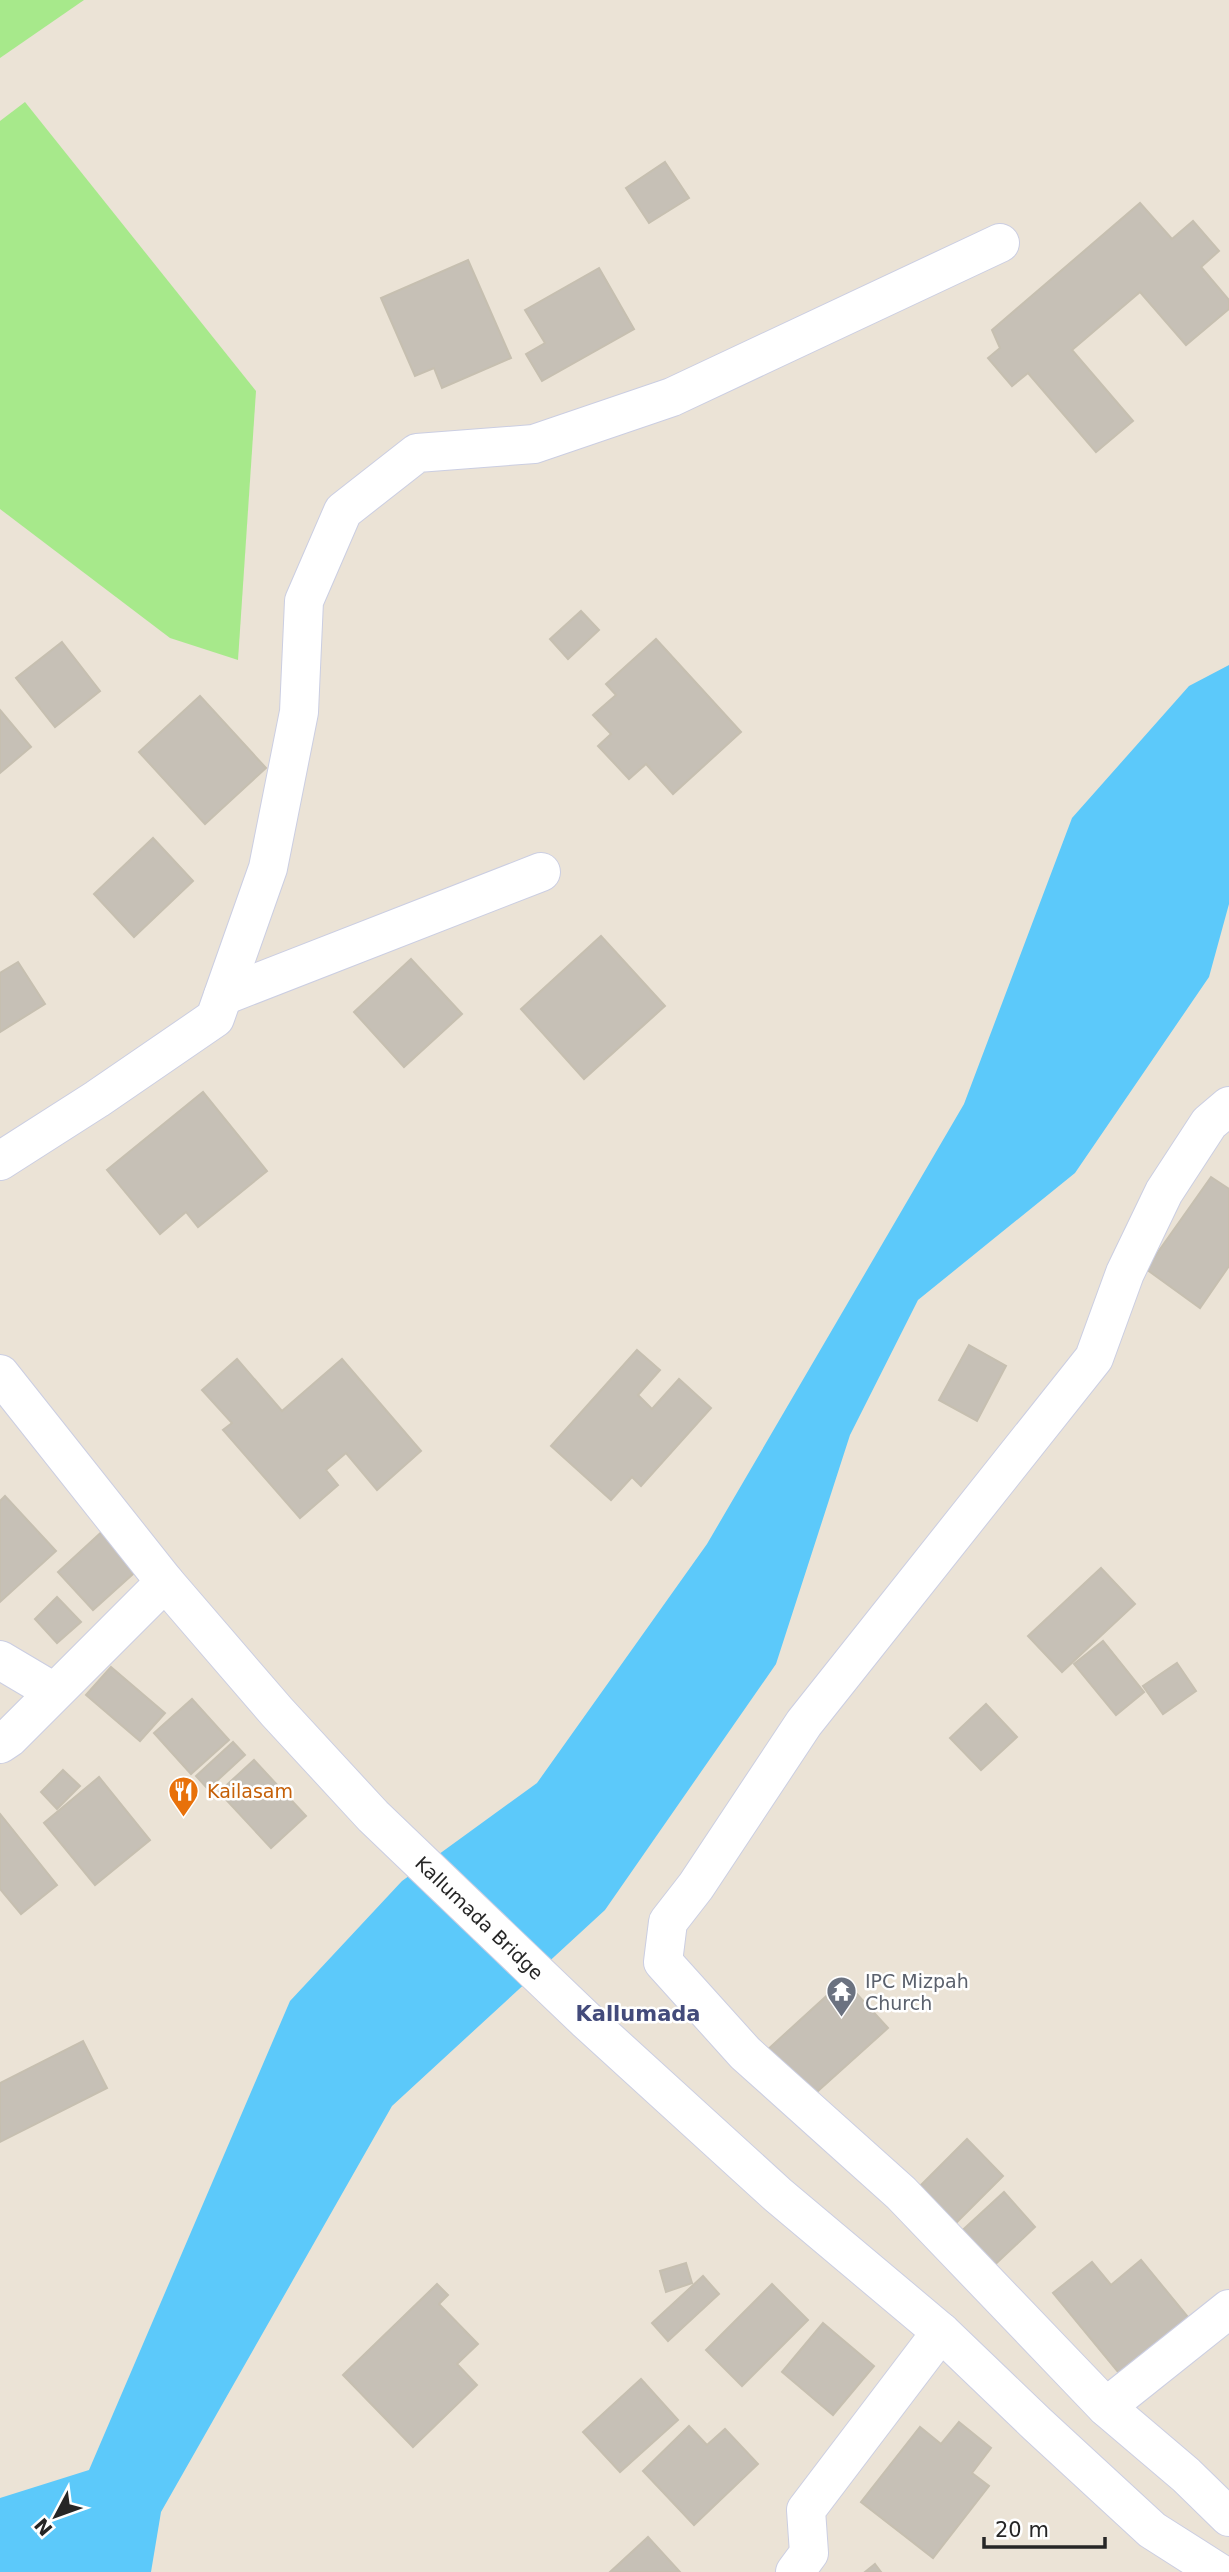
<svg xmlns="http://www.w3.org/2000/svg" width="1229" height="2572" font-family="'DejaVu Sans',sans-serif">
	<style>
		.green { fill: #a7e98b }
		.water { fill: #5cc9fa }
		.building { fill: #c6c0b6; stroke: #c6bfb0; stroke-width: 2 }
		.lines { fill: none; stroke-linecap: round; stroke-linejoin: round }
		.minor-casing { stroke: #cbcee2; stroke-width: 40 }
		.secondary-casing { stroke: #cbcee2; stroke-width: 40 }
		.minor { stroke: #fff; stroke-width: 38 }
		.secondary { stroke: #fff; stroke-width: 38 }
		.labels { text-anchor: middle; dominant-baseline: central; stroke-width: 5; stroke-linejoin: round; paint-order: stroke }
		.food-label { font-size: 19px; fill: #c56008; stroke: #fff; text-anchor: start }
		.street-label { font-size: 19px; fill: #262626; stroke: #fff }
		.worship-label { font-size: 19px; fill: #5b616d; stroke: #fff; text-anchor: start }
		.neighbourhood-label { font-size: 21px; font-weight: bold; fill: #434b7b; stroke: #fff }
	</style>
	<rect width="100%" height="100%" fill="#ebe3d6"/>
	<g class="green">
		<path d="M0,0H84L0,58Z"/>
		<path d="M25,102L256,391L238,660L170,638L0,509V121Z"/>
	</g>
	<path class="water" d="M1229,665V904L1209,977L1075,1173L918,1300L850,1435L776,1664L605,1910L392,2106L161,2512L151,2572H0V2498L89,2470L290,2001L402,1881L537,1783L707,1544L964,1104L1072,818L1189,686Z"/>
	<g class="building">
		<path d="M665,162L689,198L649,223L626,188Z"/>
		<path d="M1140,203L1172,239L1193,221L1219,251L1201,267L1229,300V309L1186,345L1140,292L1072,350L1133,421L1096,452L1028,373L1012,386L988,358L1000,348L992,330Z"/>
		<path d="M468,260L511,358L442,388L434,368L415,376L381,298Z"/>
		<path d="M599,268L634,329L542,381L526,354L545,343L525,310Z"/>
		<path d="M581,611L599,630L568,659L550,639Z"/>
		<path d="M656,639L741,732L673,794L646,764L629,779L598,746L611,734L593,715L616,695L606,684Z"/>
		<path d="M62,642L100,691L55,727L16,678Z"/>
		<path d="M200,696L266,768L205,824L139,752Z"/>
		<path d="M0,710L31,747L0,773Z"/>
		<path d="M153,838L193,881L134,937L94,894Z"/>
		<path d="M601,936L665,1006L584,1079L521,1009Z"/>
		<path d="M411,959L462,1014L404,1067L354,1012Z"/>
		<path d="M18,962L45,1004L0,1032V973Z"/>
		<path d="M203,1092L267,1171L198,1227L186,1212L160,1234L107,1170Z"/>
		<path d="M1211,1177L1229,1189V1266L1200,1308L1146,1269Z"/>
		<path d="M969,1345L1006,1366L977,1421L939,1400Z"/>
		<path d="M637,1350L660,1370L638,1395L652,1409L679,1379L711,1408L641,1486L632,1477L611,1500L551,1446Z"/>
		<path d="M237,1359L282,1411L342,1359L421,1451L377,1490L346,1453L326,1470L338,1485L300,1518L223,1430L232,1423L202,1390Z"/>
		<path d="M5,1496L56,1551L0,1602V1501Z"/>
		<path d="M106,1528L142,1566L93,1610L58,1572Z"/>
		<path d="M1101,1568L1135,1604L1062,1672L1028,1636Z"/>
		<path d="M57,1597L81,1622L57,1643L35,1619Z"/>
		<path d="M1103,1641L1144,1692L1116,1715L1074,1664Z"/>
		<path d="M1177,1663L1196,1691L1163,1714L1143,1686Z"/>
		<path d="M111,1667L165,1713L140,1741L86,1695Z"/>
		<path d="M192,1699L229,1740L191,1774L154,1733Z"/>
		<path d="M986,1704L1017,1737L981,1770L950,1738Z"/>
		<path d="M233,1742L245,1755L208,1789L196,1776Z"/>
		<path d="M254,1760L306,1816L271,1848L219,1792Z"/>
		<path d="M63,1770L80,1786L57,1809L41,1792Z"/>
		<path d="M99,1777L150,1840L95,1885L44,1823Z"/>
		<path d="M0,1814L57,1885L21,1914L0,1889Z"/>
		<path d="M844,1980L888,2028L809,2099L765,2052Z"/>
		<path d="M83,2041L107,2088L0,2142V2083Z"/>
		<path d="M967,2139L1003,2176L949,2230L913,2193Z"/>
		<path d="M1004,2192L1035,2227L987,2272L955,2237Z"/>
		<path d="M1141,2260L1188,2317L1119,2373L1053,2293L1092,2262L1111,2285Z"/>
		<path d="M686,2263L692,2283L666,2292L660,2271Z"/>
		<path d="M703,2276L719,2294L668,2341L652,2323Z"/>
		<path d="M437,2284L448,2295L439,2304L478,2344L457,2364L477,2385L413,2447L343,2375Z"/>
		<path d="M772,2284L808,2320L742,2386L706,2350Z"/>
		<path d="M823,2323L874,2366L833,2415L782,2372Z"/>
		<path d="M641,2379L678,2420L620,2472L583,2432Z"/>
		<path d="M959,2422L991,2448L972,2473L989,2486L933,2558L861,2502L920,2427L941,2444Z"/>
		<path d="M689,2426L707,2445L725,2429L758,2464L694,2525L643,2471Z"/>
		<path d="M648,2537L680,2572H610Z"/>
		<path d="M875,2564L881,2572H865Z"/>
	</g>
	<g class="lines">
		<defs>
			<g id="minor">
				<path d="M223,996L541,872"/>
				<path d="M0,1161L97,1099L215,1018L268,868L299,712L304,601L343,511L417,453L534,444L672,397L1000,243"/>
				<path d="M0,1660L54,1692"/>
				<path d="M0,1744L9,1738L165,1582"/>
				<path d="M1106,2407L1229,2309"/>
				<path d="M795,2572L809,2553L806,2510L941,2332"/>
			</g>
			<g id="secondary">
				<path d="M1229,1106L1209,1123L1164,1192L1125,1273L1094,1358L804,1723L696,1886L668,1922L663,1962L745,2053L901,2193L1106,2407L1186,2475L1229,2517"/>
				<path id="s1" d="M0,1374L165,1582L277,1712L373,1816L587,2021L778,2195L941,2332L1037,2424L1152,2530L1218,2572"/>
			</g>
		</defs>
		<use href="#minor" class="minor-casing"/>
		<use href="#secondary" class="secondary-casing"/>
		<use href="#minor" class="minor"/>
		<use href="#secondary" class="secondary"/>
	</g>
	<defs>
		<symbol id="restaurant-pin" viewBox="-11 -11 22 30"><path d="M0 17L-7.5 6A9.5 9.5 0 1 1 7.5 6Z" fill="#e8710a" stroke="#fff"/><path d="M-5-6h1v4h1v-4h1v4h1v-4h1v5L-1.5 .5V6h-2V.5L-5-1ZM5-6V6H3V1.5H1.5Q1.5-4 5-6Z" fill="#fff"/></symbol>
		<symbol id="temple-pin" viewBox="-11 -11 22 30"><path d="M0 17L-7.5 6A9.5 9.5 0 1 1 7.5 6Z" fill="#6b7280" stroke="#fff"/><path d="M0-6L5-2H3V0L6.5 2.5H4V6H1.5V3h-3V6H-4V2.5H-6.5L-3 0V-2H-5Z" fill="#fff"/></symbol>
	</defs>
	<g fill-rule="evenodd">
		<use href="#restaurant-pin" x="166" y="1774" width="35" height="47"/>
		<use href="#temple-pin" x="824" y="1974" width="35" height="47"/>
	</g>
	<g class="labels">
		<g class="food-label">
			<text x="207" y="1791">Kailasam</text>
		</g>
		<g class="street-label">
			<text stroke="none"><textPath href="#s1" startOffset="726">Kallumada Bridge</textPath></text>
		</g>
		<g class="worship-label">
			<text x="865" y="1981">IPC Mizpah<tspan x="865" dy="22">Church</tspan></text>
		</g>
		<g class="neighbourhood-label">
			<text x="638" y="2014">Kallumada</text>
		</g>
	</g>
	<g transform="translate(56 2516) rotate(229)" stroke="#ffffff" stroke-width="5" paint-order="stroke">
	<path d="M0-5L12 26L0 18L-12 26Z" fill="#262626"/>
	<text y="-10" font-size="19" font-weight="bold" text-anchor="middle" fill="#262626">N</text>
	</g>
	<path d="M984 2537v10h121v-10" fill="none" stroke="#262626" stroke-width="3.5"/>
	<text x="995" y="2537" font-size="21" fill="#262626" stroke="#ffffff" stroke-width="5" paint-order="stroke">20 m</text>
</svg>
